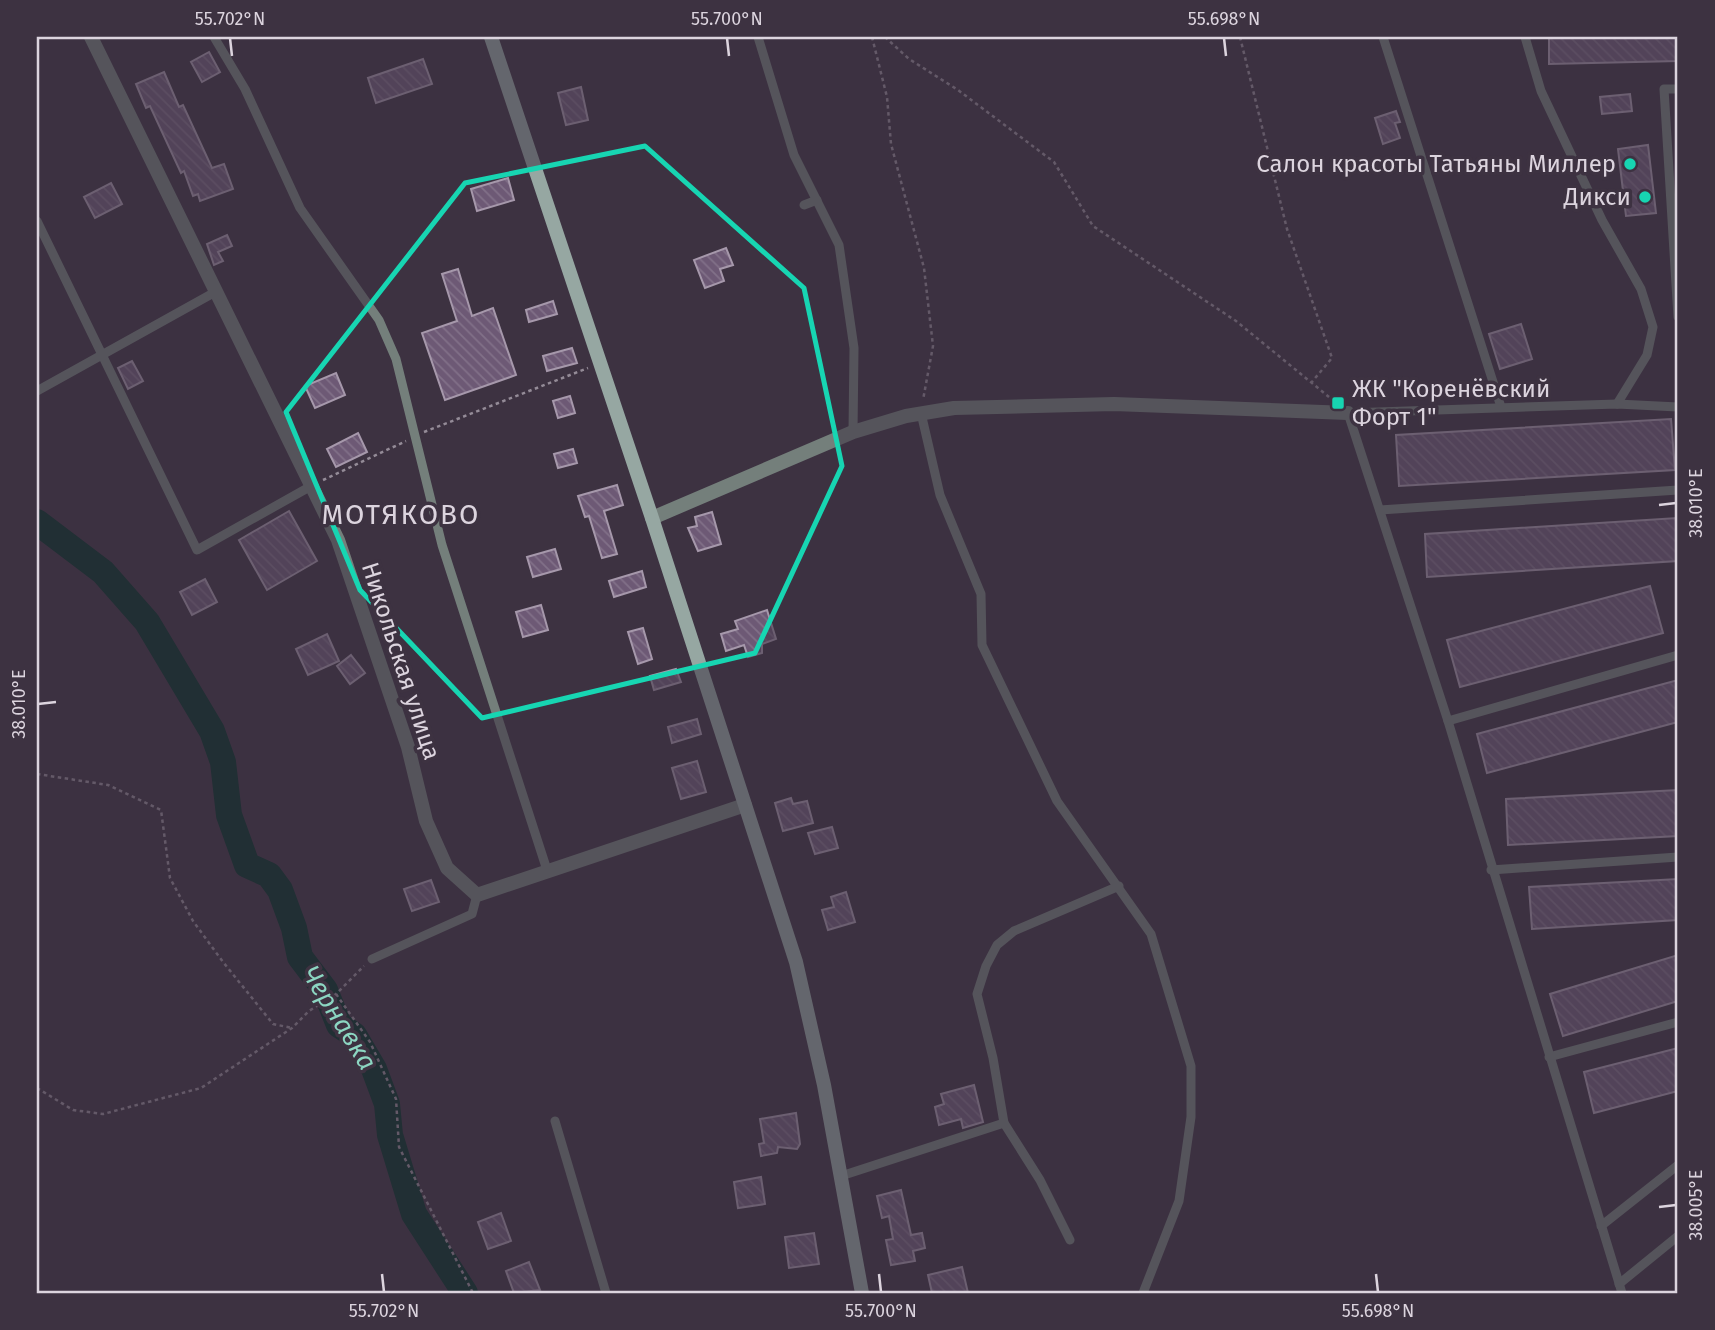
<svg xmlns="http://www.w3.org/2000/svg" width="1715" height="1330" font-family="'Fira Sans',sans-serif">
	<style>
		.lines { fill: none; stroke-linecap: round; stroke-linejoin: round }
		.river { stroke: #012d24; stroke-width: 26 }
		.building { fill: url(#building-back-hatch); stroke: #a698ab; stroke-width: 2 }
		.path { stroke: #948b97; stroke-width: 2.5; stroke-dasharray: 3.5 3.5; stroke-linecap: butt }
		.service { stroke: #747f7b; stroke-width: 9 }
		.minor { stroke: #747f7b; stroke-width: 14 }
		.secondary { stroke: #96a7a2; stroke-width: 14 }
		.marked { fill: none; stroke: #17d5b2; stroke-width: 5; stroke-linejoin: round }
		.ticks { fill: none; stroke: #dcd4de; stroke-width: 2.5 }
		.poi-dot { fill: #17d5b2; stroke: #3d3241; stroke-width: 2.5 }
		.labels { text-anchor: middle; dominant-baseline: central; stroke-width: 7; stroke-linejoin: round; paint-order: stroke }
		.poi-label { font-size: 24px; fill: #dcd4de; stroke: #3d3241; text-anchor: end }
		.street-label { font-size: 24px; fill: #dcd4de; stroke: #3d3241 }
		.water-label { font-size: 26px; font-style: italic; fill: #8cd6c2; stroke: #3d3241 }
		.quarter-label { font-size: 28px; letter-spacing: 2px; fill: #dcd4de; stroke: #3d3241 }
		.neatline { fill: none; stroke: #dcd4de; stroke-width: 2.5 }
		.ticks-label { font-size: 18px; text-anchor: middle; fill: #dcd4de }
	</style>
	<defs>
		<pattern id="building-back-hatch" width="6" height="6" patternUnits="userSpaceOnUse" patternTransform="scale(1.75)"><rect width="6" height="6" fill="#6d5975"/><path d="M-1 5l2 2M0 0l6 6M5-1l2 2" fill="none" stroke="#817088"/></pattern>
	</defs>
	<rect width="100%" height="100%" fill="#3d3241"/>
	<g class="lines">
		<path class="river" d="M37,522L103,572L147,622L212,731L223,762L229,815L247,865L269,875L280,890L294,928L300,957L325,990L339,1025L354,1035L374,1069L387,1104L390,1135L414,1214L465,1293"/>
	</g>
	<g class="building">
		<path d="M1549,37H1678V61L1549,64Z"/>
		<path d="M209,52L220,72L202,82L191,62Z"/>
		<path d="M423,59L432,84L376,103L368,78Z"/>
		<path d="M164,72L179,107L183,105L212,168L224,164L233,189L200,201L198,194L193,196L184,171L181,173L150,106L146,108L136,84Z"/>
		<path d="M581,87L588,120L566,125L558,93Z"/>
		<path d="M1630,94L1632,111L1602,114L1600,97Z"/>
		<path d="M1396,111L1400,122L1395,123L1400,138L1383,144L1375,118Z"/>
		<path d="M1648,145L1656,213L1626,216L1618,149Z"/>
		<path d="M508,178L514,200L477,211L471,189Z"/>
		<path d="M111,183L122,204L95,218L84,197Z"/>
		<path d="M227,235L232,246L218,252L223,261L214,265L207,244Z"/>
		<path d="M726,248L733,265L720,269L724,281L705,288L694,260Z"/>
		<path d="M458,269L472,316L493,308L516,375L445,400L422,333L457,321L442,274Z"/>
		<path d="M553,301L557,314L529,322L526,310Z"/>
		<path d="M1521,324L1532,359L1500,369L1489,334Z"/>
		<path d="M572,348L577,363L547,371L543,356Z"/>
		<path d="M132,361L143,381L128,389L118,368Z"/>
		<path d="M336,373L345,395L315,408L305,386Z"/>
		<path d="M570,396L575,413L558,418L553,401Z"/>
		<path d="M1671,419L1675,470L1399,486L1396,435Z"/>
		<path d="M358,433L367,452L336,467L327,449Z"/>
		<path d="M573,449L577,463L558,468L554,454Z"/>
		<path d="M617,485L623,505L604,511L617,554L602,558L589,516L585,517L578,496Z"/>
		<path d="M289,511L317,561L267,590L239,540Z"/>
		<path d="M712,512L721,544L698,551L688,528L697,526L695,517Z"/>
		<path d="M1677,518L1678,561L1427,577L1425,534Z"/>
		<path d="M555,549L561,569L533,577L527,557Z"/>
		<path d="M642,571L646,587L614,597L609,581Z"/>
		<path d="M205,579L217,602L192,615L180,592Z"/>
		<path d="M1650,586L1663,633L1460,687L1447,640Z"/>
		<path d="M541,605L548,630L523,637L516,612Z"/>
		<path d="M767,610L776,639L762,644V653L748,657L744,645L726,651L721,634L738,629L735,621Z"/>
		<path d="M643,628L652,659L638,664L628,632Z"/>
		<path d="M327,634L339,661L308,675L296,649Z"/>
		<path d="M351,655L365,673L350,684L337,666Z"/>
		<path d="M676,669L681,682L654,690L650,676Z"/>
		<path d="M1678,680V722L1487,773L1477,734Z"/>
		<path d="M697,719L701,734L672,743L668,727Z"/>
		<path d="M697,761L706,792L681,799L672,768Z"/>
		<path d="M1678,790V836L1508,845L1506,799Z"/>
		<path d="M791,798L793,804L807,801L813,823L783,831L775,803Z"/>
		<path d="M832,827L838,848L815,854L808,833Z"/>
		<path d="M1678,879V920L1532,929L1529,887Z"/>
		<path d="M431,880L439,902L412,911L404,889Z"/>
		<path d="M846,892L855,922L828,930L822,910L834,907L831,897Z"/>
		<path d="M1678,955V1001L1563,1036L1550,994Z"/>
		<path d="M1678,1048V1091L1594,1113L1584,1072Z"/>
		<path d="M974,1085L983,1122L963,1128L961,1119L939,1125L935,1107L944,1104L941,1094Z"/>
		<path d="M796,1113L800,1144L797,1149L778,1147L777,1153L761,1156L759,1144L764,1143L760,1119Z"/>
		<path d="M761,1177L765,1204L738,1208L734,1182Z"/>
		<path d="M901,1190L911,1235L922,1233L925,1248L913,1251L915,1261L891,1265L886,1240L893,1239L889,1216L882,1218L877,1196Z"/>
		<path d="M501,1213L511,1241L488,1249L478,1222Z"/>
		<path d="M814,1233L819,1264L789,1268L785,1237Z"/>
		<path d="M529,1262L540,1290L514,1293L506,1271Z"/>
		<path d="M962,1267L968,1293H932L928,1275Z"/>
	</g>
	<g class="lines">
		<g class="path">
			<path d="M872,37L887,97L891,144L924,268L933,346L923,400"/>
			<path d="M885,37L909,59L958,90L1054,162L1093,226L1236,321L1329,397"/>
			<path d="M1240,37L1287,229L1332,358L1311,383"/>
			<path d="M424,432L588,368"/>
			<path d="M323,480L406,441"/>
			<path d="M37,774L108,785L161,810L170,878L193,921L223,962L273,1024L292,1028"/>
			<path d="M336,994L370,1042L396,1099L399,1147L473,1293"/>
			<path d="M37,1088L73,1110L103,1114L201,1088L292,1028L309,1011L336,994L364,966"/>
		</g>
		<g class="service">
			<path d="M214,37L245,89L300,208L379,320L396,359L442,545L547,870"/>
			<path d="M758,37L794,155L839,245L854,348L853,432"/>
			<path d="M1383,37L1501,407"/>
			<path d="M1525,37L1541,91L1602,220L1641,289L1653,327L1647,355L1617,404"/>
			<path d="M1678,89H1664L1678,317"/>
			<path d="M804,205L817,200"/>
			<path d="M37,221L197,550L313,485"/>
			<path d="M37,391L217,291"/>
			<path d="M921,413L940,495L981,594L982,645L1057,801L1151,934L1191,1066V1117L1179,1201L1143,1293"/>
			<path d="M1380,510L1678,490"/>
			<path d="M1448,721L1678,655"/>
			<path d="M1491,870L1678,857"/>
			<path d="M372,959L472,914L477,895"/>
			<path d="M1549,1057L1678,1022"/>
			<path d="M555,1121L606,1293"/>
			<path d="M841,1176L1004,1123"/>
			<path d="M1601,1226L1678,1165"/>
			<path d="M1070,1240L1040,1180L1004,1123L993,1058L977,994L986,966L997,945L1014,931L1119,886"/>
			<path d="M1619,1284L1678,1236"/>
			<path d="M1622,1293L1448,721L1348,413L1617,404L1678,407"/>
		</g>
		<g class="minor">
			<path d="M91,37L338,540L408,747L426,821L447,868L477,895L745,805"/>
			<path d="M652,518L853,432L906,416L954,408L1114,404L1348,413"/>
		</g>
		<path class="secondary" d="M491,37L652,518L796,962L824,1085L862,1293"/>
	</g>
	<path d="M0 0H1715V1330H0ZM645,146L804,288L842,466L755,653L482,718L360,590L286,412L465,183Z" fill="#3d3241" fill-opacity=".55" fill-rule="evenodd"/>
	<path class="marked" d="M645,146L804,288L842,466L755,653L482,718L360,590L286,412L465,183Z"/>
	<path class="ticks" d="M230,38L232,56M727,38L729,56M1224,38L1226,56M1659,505L1676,503M38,704L56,702M1659,1207L1676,1205M382,1274L384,1292M879,1274L881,1292M1376,1274L1378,1292"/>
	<g class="poi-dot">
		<circle cx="1630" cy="164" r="7"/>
		<circle cx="1645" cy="197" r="7"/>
		<rect x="1331" y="396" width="14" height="14" rx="3.5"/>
	</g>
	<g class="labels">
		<g class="poi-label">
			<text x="1616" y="164">Салон красоты Татьяны Миллер</text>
			<text x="1631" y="197">Дикси</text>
			<text x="1352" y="389" text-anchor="start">ЖК "Коренёвский<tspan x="1352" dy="28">Форт 1"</tspan></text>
		</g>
		<g class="street-label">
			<text transform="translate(401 661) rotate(72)">Никольская улица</text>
		</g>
		<g class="water-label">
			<text transform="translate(339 1018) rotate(58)">Чернавка</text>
		</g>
		<g class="quarter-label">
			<text x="401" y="514">МОТЯКОВО</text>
		</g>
	</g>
	<rect width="1715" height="1330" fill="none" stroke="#3d3241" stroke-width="77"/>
	<rect x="38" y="38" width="1638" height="1254" class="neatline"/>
	<g class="ticks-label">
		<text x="230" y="25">55.702°N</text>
		<text x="727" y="25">55.700°N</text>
		<text x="1224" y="25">55.698°N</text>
		<text transform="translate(1696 503) rotate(-90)" y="6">38.010°E</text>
		<text transform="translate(19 704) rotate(-90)" y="6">38.010°E</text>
		<text transform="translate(1696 1205) rotate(-90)" y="6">38.005°E</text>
		<text x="384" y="1317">55.702°N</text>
		<text x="881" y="1317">55.700°N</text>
		<text x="1378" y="1317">55.698°N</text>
	</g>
</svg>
